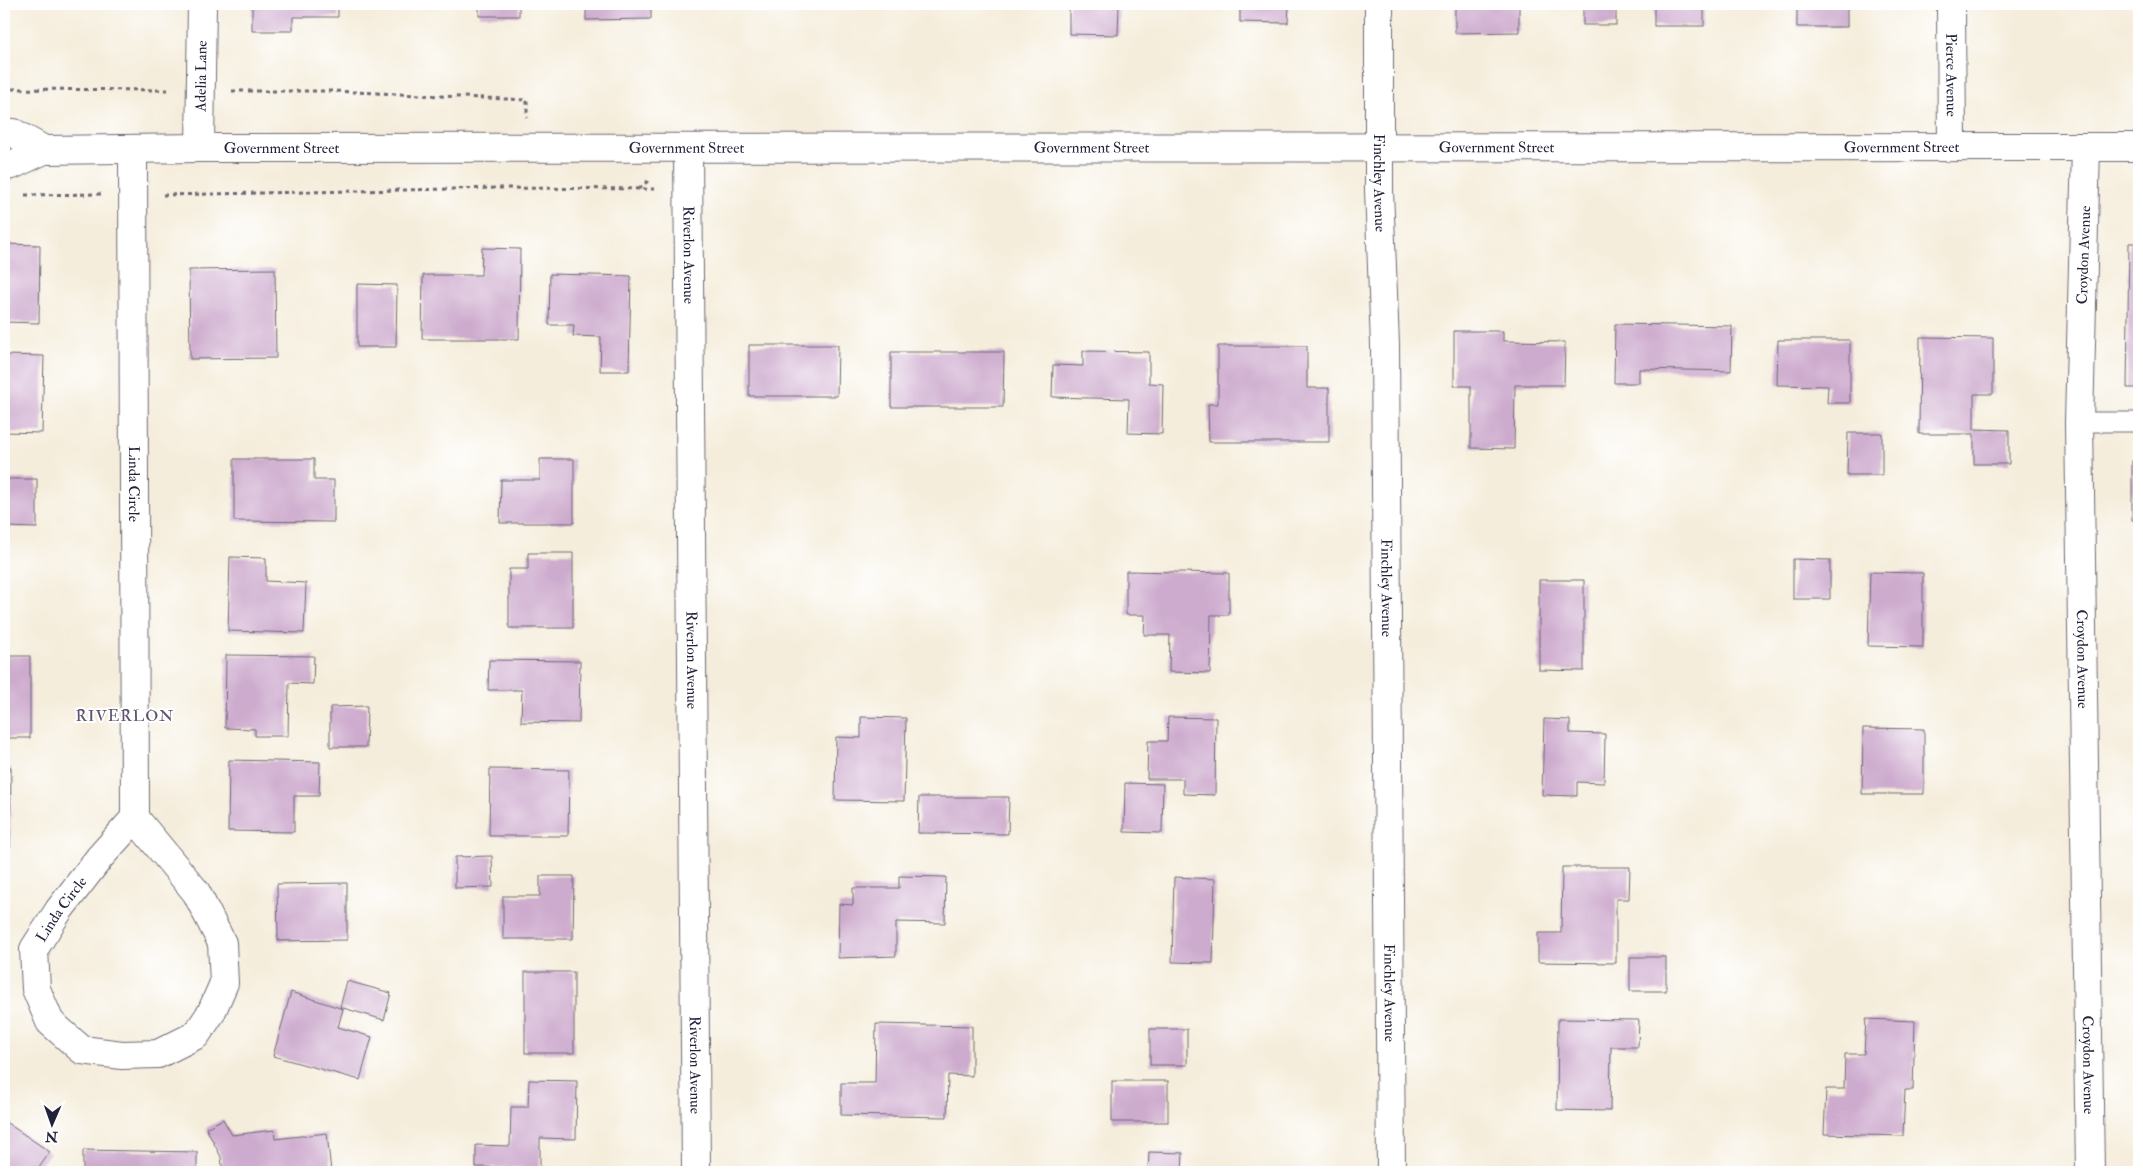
<svg xmlns="http://www.w3.org/2000/svg" width="2143" height="1176" font-family="'IM FELL Double Pica',serif">
	<style>
		.building { fill: #cdabce }
		.lines { fill: none; stroke-linecap: round; stroke-linejoin: round }
		.lane-casing { stroke: #6c6973; stroke-width: 21 }
		.street-casing { stroke: #6c6973; stroke-width: 30 }
		.secondary-casing { stroke: #6c6973; stroke-width: 30 }
		.path { stroke: #6c6973; stroke-width: 3; stroke-dasharray: 4 4; stroke-linecap: butt }
		.lane { stroke: #fff; stroke-width: 19 }
		.street { stroke: #fff; stroke-width: 28 }
		.secondary { stroke: #fff; stroke-width: 28 }
		.labels { text-anchor: middle; dominant-baseline: central; stroke-width: 4; stroke-linejoin: round; paint-order: stroke }
		.street-label { font-size: 15px; fill: #22223b; stroke: #fff }
		.neighbourhood-label { font-size: 16px; letter-spacing: 1px; fill: #5e526e; stroke: #fff }
	</style>
	<rect width="100%" height="100%" fill="#fff"/>
	<filter id="ink" filterUnits="userSpaceOnUse"><feTurbulence type="fractalNoise" baseFrequency=".02" numOctaves="2"/><feDisplacementMap in="SourceGraphic" scale="10" xChannelSelector="R" yChannelSelector="G"/><feConvolveMatrix kernelMatrix="1 2 1 2 8 2 1 2 1" color-interpolation-filters="sRGB"/></filter>
	<filter id="wash" filterUnits="userSpaceOnUse"><feTurbulence type="fractalNoise" baseFrequency=".0096" numOctaves="4" result="noise"/><feDisplacementMap in="SourceGraphic" scale="20" xChannelSelector="R" yChannelSelector="G"/><feGaussianBlur stdDeviation="1.12" result="paint"/><feColorMatrix in="noise" values="0 0 0 0 0 0 0 0 0 0 0 0 0 0 0 0 0 1.4 0 .05"/><feComposite in="paint" operator="in"/></filter>
	<g filter="url(#wash)">
		<rect width="100%" height="100%" fill="#f5eddb"/>
		<g id="blocks">
			<g class="building">
				<path d="M252,4H338V17H293V31H252Z"/>
				<rect x="479" y="4" width="40" height="12"/>
				<path d="M586,4H651V19L586,20Z"/>
				<path d="M1069,4H1119L1118,35L1069,34Z"/>
				<path d="M1194,4H1289L1288,23L1240,22V8L1194,7Z"/>
				<path d="M1455,4H1519V32L1455,33Z"/>
				<rect x="1583" y="4" width="33" height="21"/>
				<rect x="1654" y="4" width="50" height="22"/>
				<rect x="1797" y="4" width="50" height="23"/>
				<path d="M2129,243H2139V388H2127Z"/>
				<path d="M4,244L40,245L39,323L4,322Z"/>
				<path d="M482,248L520,249L519,339H422L423,275H481Z"/>
				<path d="M275,269L276,358L190,359L189,270Z"/>
				<path d="M550,274L631,276L629,371H600L601,337L573,336L574,325H549Z"/>
				<path d="M357,284L397,285L396,347H357Z"/>
				<path d="M1615,324L1732,326L1731,371L1639,369V383H1614Z"/>
				<path d="M1454,331H1503V341L1565,342L1564,385H1515L1514,449L1471,448V386H1454Z"/>
				<path d="M1920,337L1993,338V394H1974V429L2009,430V464H1974V434H1919Z"/>
				<path d="M1778,340H1850V403H1827L1828,386L1777,385Z"/>
				<path d="M749,345H838L837,396H749Z"/>
				<path d="M1218,346H1307V388H1329V442H1209L1208,404H1218Z"/>
				<path d="M1083,351L1149,352V383L1163,384L1162,434L1128,433L1129,399L1052,397L1053,365L1083,366Z"/>
				<path d="M891,352H1004L1003,407H891Z"/>
				<path d="M4,355L44,356L42,433L4,432Z"/>
				<path d="M1848,433H1882V475H1847Z"/>
				<path d="M234,459H314V480H334V522L234,521Z"/>
				<path d="M540,459H574V523H500L501,480H540Z"/>
				<rect x="2132" y="461" width="7" height="59"/>
				<path d="M4,479H37V528L4,527Z"/>
				<path d="M528,553H573V628H509V569H528Z"/>
				<path d="M230,557L266,558V581L306,583L304,633L228,631Z"/>
				<path d="M1793,559L1830,560V599H1793Z"/>
				<path d="M1126,571L1229,573V615H1211L1210,673L1169,672L1170,635H1144L1145,615H1126Z"/>
				<path d="M1870,572L1923,573V647L1868,646Z"/>
				<path d="M1539,580H1584V671L1539,670Z"/>
				<path d="M226,655L314,656L313,684L289,683L288,736H255V729L225,728Z"/>
				<rect x="4" y="656" width="26" height="82"/>
				<path d="M489,660L580,661L579,723L521,722L522,690H488Z"/>
				<path d="M367,706L366,747H330V707Z"/>
				<path d="M861,717L906,718L904,801L835,800L836,737L861,738Z"/>
				<path d="M1168,717L1216,718L1215,795L1183,794V779H1147L1148,741H1167Z"/>
				<path d="M1544,719L1570,720V733L1605,734L1604,783L1577,782V796L1542,795Z"/>
				<path d="M1863,728L1924,729V794H1862Z"/>
				<path d="M229,760L320,762L319,796H294V832L228,831Z"/>
				<path d="M4,767H11L10,847H4Z"/>
				<path d="M490,769L569,770L568,836H489Z"/>
				<path d="M1125,783L1163,784L1162,833L1124,832Z"/>
				<path d="M919,797H1009L1008,834L918,833Z"/>
				<path d="M492,856L493,887L455,888V857Z"/>
				<path d="M1562,867H1630L1629,899H1616V963L1538,962V933H1561Z"/>
				<path d="M540,876H574L573,939H503V896H540Z"/>
				<path d="M899,876L946,877L945,923L896,922V956L838,958L839,904L853,905V888H899Z"/>
				<path d="M1174,877L1215,879L1213,963L1172,962Z"/>
				<path d="M347,883V940L278,941L277,884Z"/>
				<rect x="1630" y="957" width="36" height="34"/>
				<rect x="525" y="972" width="49" height="81"/>
				<path d="M347,981L391,993L384,1020L340,1007Z"/>
				<path d="M291,992L343,1009L338,1027L372,1037L360,1080L273,1056Z"/>
				<path d="M1558,1019L1639,1020L1638,1047H1611L1610,1111L1557,1110Z"/>
				<path d="M1866,1019L1915,1021L1913,1090H1905L1903,1136L1824,1134L1826,1089H1844L1845,1054H1864Z"/>
				<path d="M876,1024L972,1026V1076L948,1075L947,1117L841,1115V1083H875Z"/>
				<rect x="1150" y="1029" width="37" height="36"/>
				<path d="M529,1080L577,1081L576,1139L540,1138V1168L476,1167V1145L510,1146L511,1107H528Z"/>
				<rect x="1112" y="1081" width="56" height="41"/>
				<path d="M223,1119L232,1135L274,1130L275,1139L327,1133L331,1172H223L221,1157L206,1128Z"/>
				<path d="M4,1121L50,1152L36,1172H4Z"/>
				<path d="M83,1150L197,1152V1172H83Z"/>
				<path d="M1149,1152L1183,1153L1182,1172H1148Z"/>
			</g>
		</g>
	</g>
	<g filter="url(#ink)">
		<use href="#blocks" fill-opacity="0" stroke="#6c6973" stroke-width="1"/>
		<g class="lines">
			<defs>
				<path id="lane" d="M2079,422H2139"/>
				<g id="street">
					<path id="s1" d="M1379,4V190L1385,345L1391,1172"/>
					<path id="s2" d="M1951,4L1952,146"/>
					<path id="s3" d="M2086,147L2079,422L2090,1172"/>
					<path id="s4" d="M200,148L202,4"/>
					<path id="s5" d="M688,149L696,1172"/>
					<path id="s6" d="M133,150L135,818L196,892L222,943L224,983L211,1013L196,1035L158,1054L122,1055L82,1050L50,1022L36,989L34,949L59,910L100,857L135,818"/>
				</g>
				<g id="secondary">
					<path d="M4,133H14L44,150"/>
					<path id="s7" d="M4,166L12,165L44,150L200,148L2139,147"/>
				</g>
			</defs>
			<use href="#lane" class="lane-casing"/>
			<use href="#street" class="street-casing"/>
			<use href="#secondary" class="secondary-casing"/>
			<g class="path">
				<path d="M4,89L171,90"/>
				<path d="M232,91H333L527,100V118"/>
				<path d="M639,189L649,180"/>
				<path d="M25,195L102,194"/>
				<path d="M163,195L498,188L657,189"/>
			</g>
			<use href="#lane" class="lane"/>
			<use href="#street" class="street"/>
			<use href="#secondary" class="secondary"/>
		</g>
	</g>
	<g class="labels">
		<g class="street-label">
			<text stroke="none"><textPath href="#s2" startOffset="71">Pierce Avenue</textPath></text>
			<text stroke="none"><textPath href="#s4" startOffset="72">Adelia Lane</textPath></text>
			<text stroke="none"><textPath href="#s7" startOffset="1901">Government Street</textPath></text>
			<text stroke="none"><textPath href="#s7" startOffset="1496">Government Street</textPath></text>
			<text stroke="none"><textPath href="#s7" startOffset="281">Government Street</textPath></text>
			<text stroke="none"><textPath href="#s7" startOffset="1091">Government Street</textPath></text>
			<text stroke="none"><textPath href="#s7" startOffset="686">Government Street</textPath></text>
			<text stroke="none"><textPath href="#s1" startOffset="179">Finchley Avenue</textPath></text>
			<text transform="translate(2084 255) rotate(-88)">Croydon Avenue</text>
			<text stroke="none"><textPath href="#s5" startOffset="106">Riverlon Avenue</textPath></text>
			<text stroke="none"><textPath href="#s6" startOffset="334">Linda Circle</textPath></text>
			<text stroke="none"><textPath href="#s1" startOffset="584">Finchley Avenue</textPath></text>
			<text stroke="none"><textPath href="#s3" startOffset="512">Croydon Avenue</textPath></text>
			<text stroke="none"><textPath href="#s5" startOffset="511">Riverlon Avenue</textPath></text>
			<text stroke="none"><textPath href="#s6" startOffset="1206">Linda Circle</textPath></text>
			<text stroke="none"><textPath href="#s1" startOffset="989">Finchley Avenue</textPath></text>
			<text stroke="none"><textPath href="#s3" startOffset="918">Croydon Avenue</textPath></text>
			<text stroke="none"><textPath href="#s5" startOffset="916">Riverlon Avenue</textPath></text>
		</g>
		<g class="neighbourhood-label">
			<text x="125" y="716">RIVERLON</text>
		</g>
	</g>
	<rect width="2143" height="1176" fill="none" stroke="#fff" stroke-width="20"/>
	<g transform="translate(52 1124) rotate(182)" stroke="#ffffff" stroke-width="4" paint-order="stroke">
	<path d="M0-4L9 19L0 12L-9 19Z" fill="#22223b"/>
	<text y="-8" font-size="14" font-weight="bold" text-anchor="middle" fill="#22223b">N</text>
	</g>
</svg>
